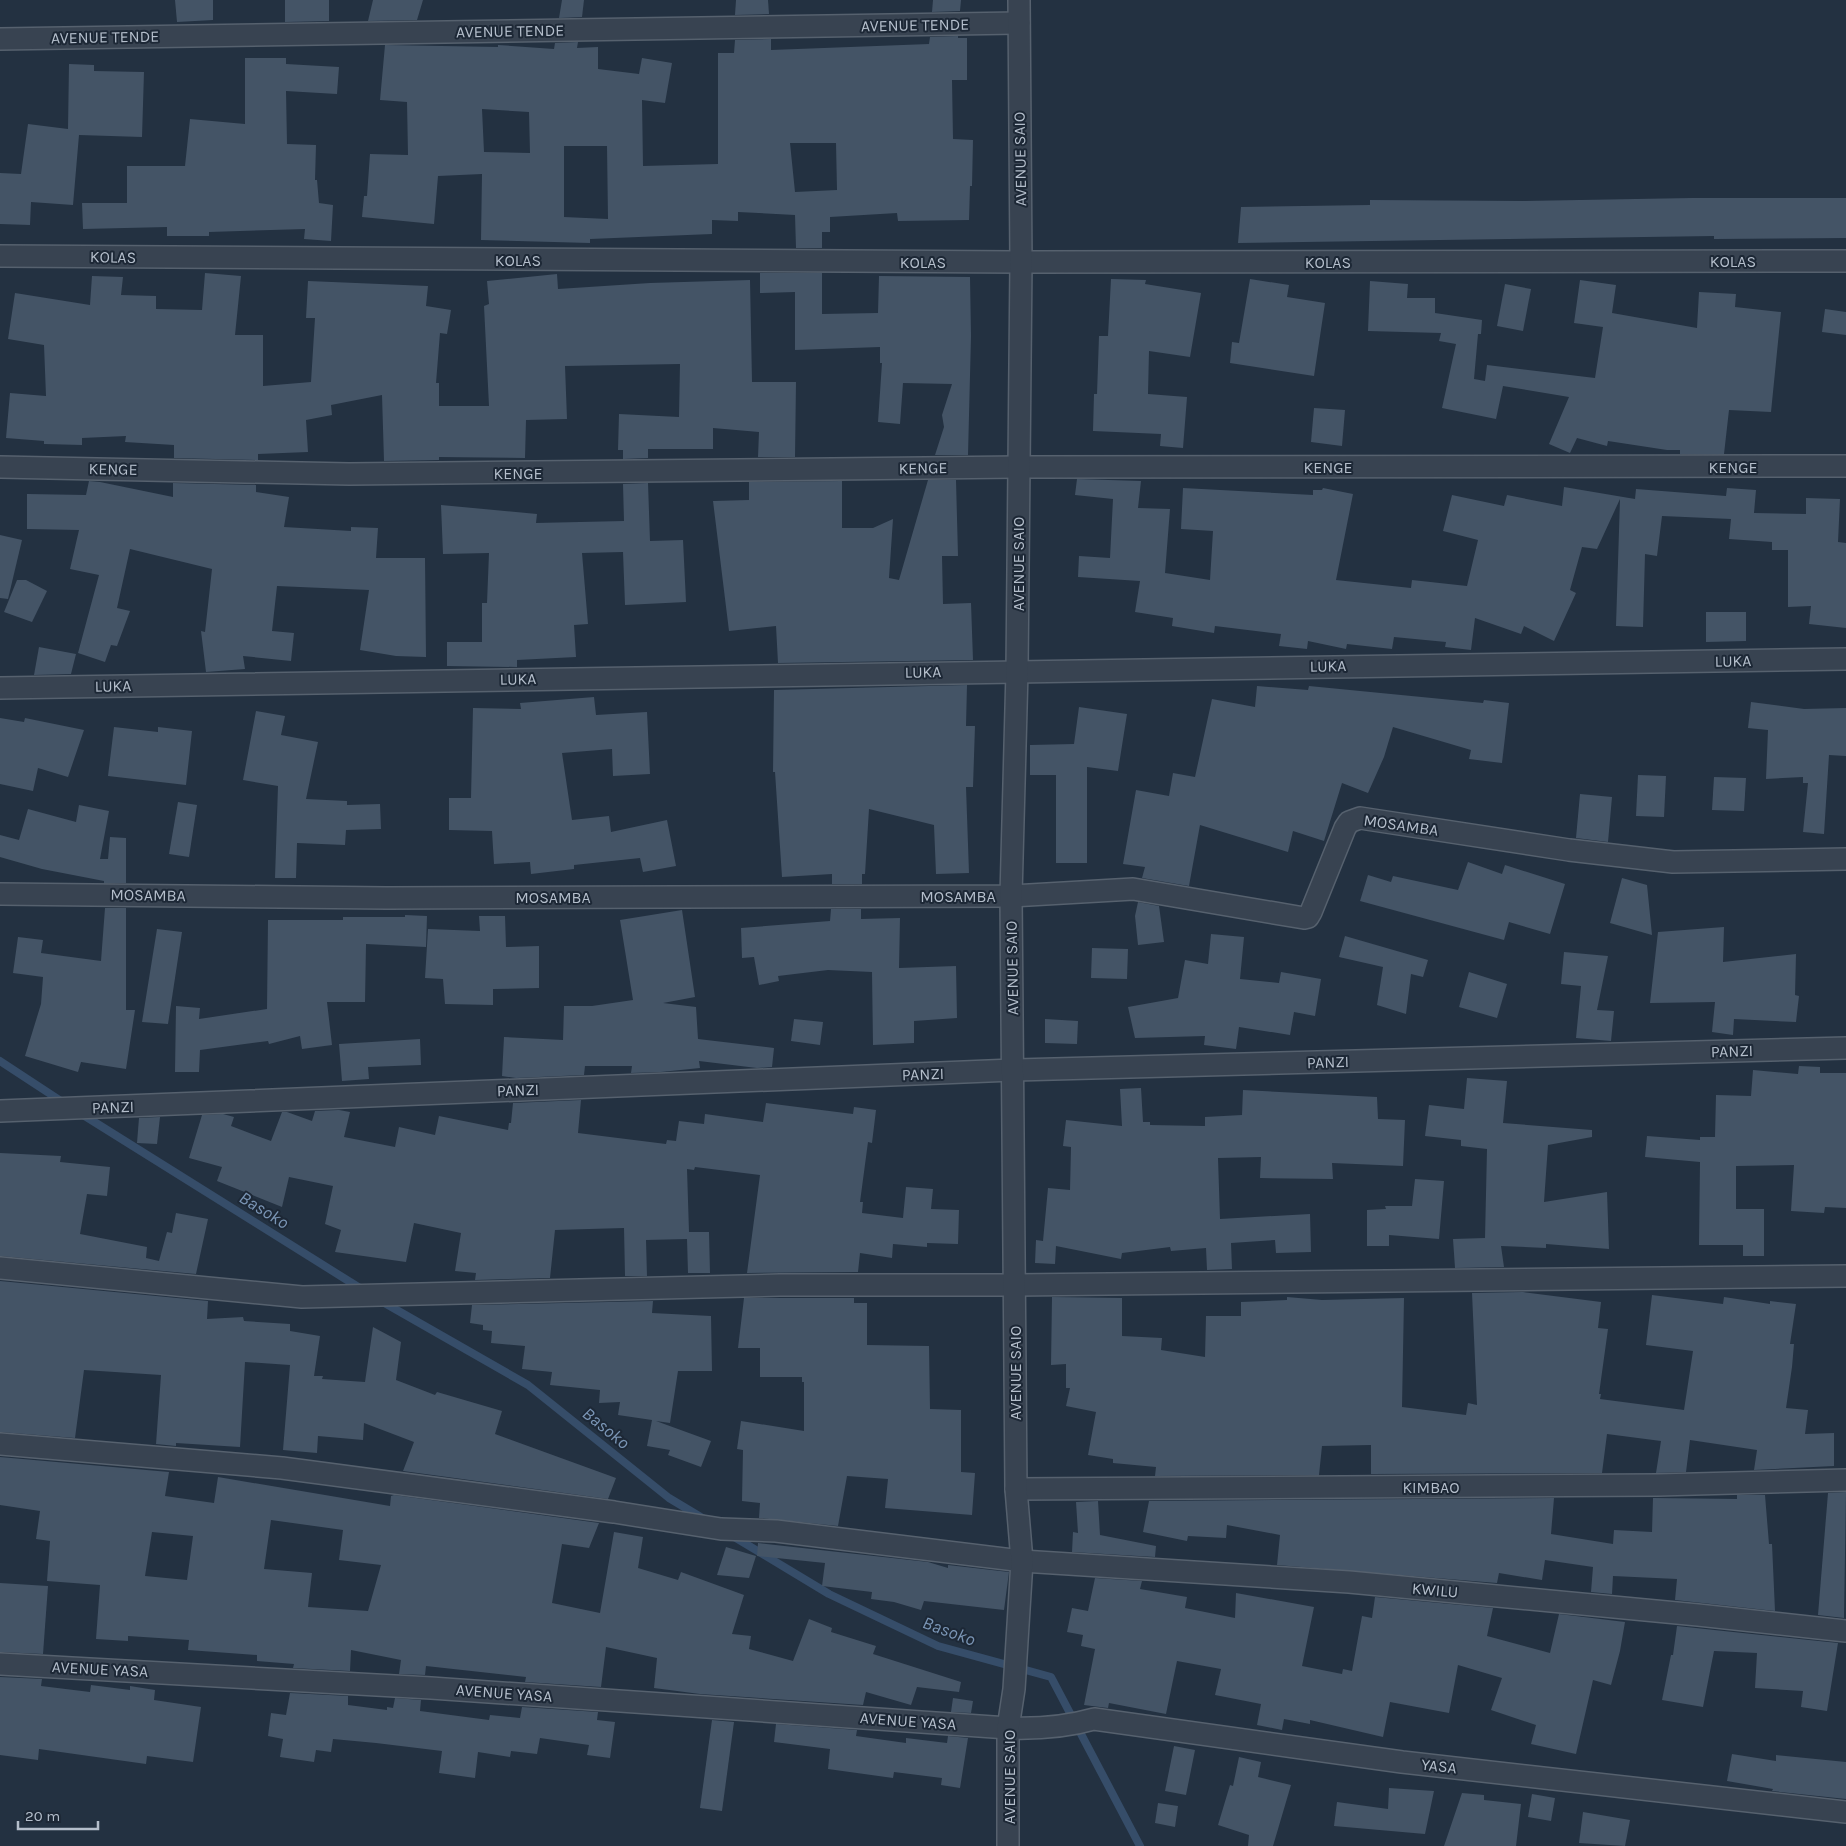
<svg xmlns="http://www.w3.org/2000/svg" width="1846" height="1846" font-family="Karla,sans-serif">
	<style>
		.lines { fill: none; stroke-linecap: round; stroke-linejoin: round }
		.stream { stroke: #364d69; stroke-width: 8 }
		.building { fill: #445466; fill-rule: evenodd }
		.street-casing { stroke: #56616e; stroke-width: 24 }
		.street { stroke: #384351; stroke-width: 21 }
		.labels { text-anchor: middle; dominant-baseline: central; stroke-width: 4; stroke-linejoin: round; paint-order: stroke }
		.street-label { font-size: 16px; fill: #b4becb; stroke: #1d2836 }
		.water-label { font-size: 18px; font-style: italic; fill: #7a95b5; stroke: #1d2836 }
	</style>
	<rect width="100%" height="100%" fill="#233141"/>
	<g class="lines">
		<g class="stream">
			<path d="M0,1061L64,1103"/>
			<path d="M80,1113L363,1290"/>
			<path d="M381,1301L528,1385L669,1498L704,1519"/>
			<path d="M731,1535L829,1594L938,1646L1051,1677L1140,1846"/>
		</g>
	</g>
	<g class="building">
		<path d="M175,0H213V20L177,22Z"/>
		<path d="M285,0H329V21L285,22Z"/>
		<path d="M373,0H423L417,20L368,21Z"/>
		<path d="M562,0H584L582,17L559,18Z"/>
		<path d="M736,0H768L769,14L735,15Z"/>
		<path d="M933,0H961L960,11L932,12Z"/>
		<path d="M958,36V38H967V80H952L953,139L973,140L972,186H970L969,220L898,221L897,213L830,217V232H822V248H796L795,215L738,212V221L712,220V234L590,239V243L481,240L482,174L438,176L434,224L362,217L364,196H367L370,154L408,155L407,102L380,100L385,45L498,47V45L554,49L555,43L578,42L577,48L598,47V69L639,74L642,58L672,63L665,103L642,100L643,166L718,164V53H734L735,40L771,39V50L929,44L930,37ZM482,109L529,112L530,153L484,152ZM790,143H836L837,190L795,192ZM564,146H607L608,219L564,217Z"/>
		<path d="M245,58H286V64L339,67L337,94L286,91L287,144L316,145L315,180H317L319,203L333,205L331,241L304,239L305,229L209,232V236H167V227L83,229L82,203H127V166H185L190,119L245,124Z"/>
		<path d="M69,64L94,65V71L144,72L142,137L79,135L73,205L31,202L30,225L0,224V173L21,174L28,124L68,129Z"/>
		<path d="M1692,198H1846V238L1714,239V236L1238,243L1241,207L1370,205V200L1524,201Z"/>
		<path d="M205,273L241,276L235,335H263V386L311,382L315,318H306L308,281L428,286L426,306L451,310L447,334L440,333L436,383H439V406H489L484,306L489,304L487,281L557,274L558,289L650,283L750,280L752,382H796L795,457H758L759,432L713,428V449H648V458L623,459V450H618L619,414L679,417L680,364L565,366L567,419L526,420L525,458L439,457V460L384,461L382,395L331,405L332,415L306,420L308,452L258,454V460L174,458V445L125,442L126,436L82,438V445L44,444V441L6,438L10,393L46,396L44,345L8,339L15,293L90,305L92,276L123,277L121,295L156,296V309L202,310Z"/>
		<path d="M760,273H822V314L878,313L879,276L970,277L971,336L968,455H935L944,427L942,415L952,384L903,383L900,424L878,422L882,363H880V347L795,350V292L760,293Z"/>
		<path d="M1111,279L1146,280L1145,284L1201,293L1190,357L1149,351L1148,394L1187,397L1183,448L1160,446L1161,434L1093,431L1094,394H1097L1099,336H1108Z"/>
		<path d="M1250,279L1289,285L1287,297L1325,303L1314,376L1230,363L1232,342L1239,343Z"/>
		<path d="M1580,280L1616,285L1612,313L1697,328L1699,292L1736,294L1735,307L1781,312L1771,412L1729,410L1724,454H1680V450H1667L1608,441L1607,446L1577,438L1570,453L1549,444L1569,397L1503,386L1496,419L1442,408L1456,344L1439,341L1441,333L1368,331L1370,281L1408,284L1407,298H1435V313L1482,320L1481,334H1478L1474,379L1485,381L1487,365L1595,378L1603,327L1574,323Z"/>
		<path d="M1505,284L1531,289L1523,331L1497,326Z"/>
		<path d="M1825,309L1846,312V335L1822,332Z"/>
		<path d="M1314,408L1345,410L1342,446L1311,442Z"/>
		<path d="M1077,479L1141,481L1138,508L1170,509L1165,573L1210,580L1213,531L1181,529L1183,488L1313,495V490H1322L1323,488L1353,494L1336,580L1411,588L1412,580L1467,586L1478,540L1443,531L1452,495L1504,506L1507,495L1562,506L1564,487L1635,499L1636,489L1726,496L1727,488L1756,490L1754,513L1806,514V498L1840,499L1838,542L1846,543V628L1809,624L1811,606L1788,607V550H1772V542L1729,539L1731,519L1662,516L1657,556L1645,554L1643,627L1616,626L1620,499L1597,549L1582,547L1570,590L1576,593L1554,641L1524,626L1521,634L1475,618L1471,650L1445,647L1446,642L1394,637L1392,649L1347,644L1346,649L1308,641L1307,649L1279,646L1281,634L1215,626L1214,633L1172,626L1173,618L1135,612L1140,581L1078,577L1079,556L1110,558L1113,499L1075,495Z"/>
		<path d="M928,480H956L958,556H942L943,604L971,603L973,660L778,663L776,626L729,631L713,501L749,500V482L842,481V528H873L893,519L889,578L899,580Z"/>
		<path d="M89,481L100,482L173,497V483L256,485V492L289,497L284,527L351,531V527L378,528L376,558H425L426,657L396,656L360,650L369,590L277,586L272,631L294,633L291,661L243,656L245,669L206,672L201,631L205,632L212,569L130,549L117,608L130,611L117,646L111,645L105,662L78,653L99,575L70,569L79,530L27,529V494L86,495Z"/>
		<path d="M648,483L650,541L683,540L686,602L625,605L623,552L582,553L588,624L574,625L576,657L517,660V667L447,666V642H482V603H487L489,553L443,554L441,505L537,514L536,523L624,521L623,484Z"/>
		<path d="M0,535L22,540L8,599L0,598Z"/>
		<path d="M17,580H26L47,591L32,622L4,612Z"/>
		<path d="M1706,612H1746V641L1706,642Z"/>
		<path d="M39,647L76,654L71,674L34,675Z"/>
		<path d="M967,685L966,726H975L973,787H966L969,873L936,874L934,825L869,809L865,874H862V884H832V874L782,877L775,772H773L774,690Z"/>
		<path d="M1257,686L1308,690L1309,686L1483,703L1484,700L1509,703L1502,763L1469,759L1471,750L1393,727L1384,757L1368,793L1342,783L1324,841L1293,831L1288,852L1200,825L1189,886L1142,878L1145,867L1123,864L1136,790L1169,796L1173,773L1195,777L1212,699L1255,707Z"/>
		<path d="M594,697L596,715L647,712L650,774L613,776L612,749L562,753L572,820L609,816L611,832L667,820L676,866L643,872L640,858L574,865V869L531,874L530,862L494,864L492,831L449,830V798H471L473,708L521,709L520,703Z"/>
		<path d="M1751,702L1804,709L1846,708V756L1829,755L1824,834L1803,832L1808,783H1803V777L1766,779L1768,730L1748,728Z"/>
		<path d="M1079,707L1127,714L1118,771L1087,767V863H1056V775H1030V745L1074,744Z"/>
		<path d="M256,711L285,716L281,735L318,742L306,799L347,801V805L380,804L381,829L346,830L345,845L297,843L296,878H275L278,786L243,780Z"/>
		<path d="M0,718L24,722L25,718L84,730L68,777L38,768L33,791L0,784Z"/>
		<path d="M114,727L158,732V727L192,731L186,785L108,776Z"/>
		<path d="M1638,775L1666,776L1664,817L1636,816Z"/>
		<path d="M1714,777L1746,778L1744,811L1712,810Z"/>
		<path d="M1580,794L1612,797L1608,842L1576,838Z"/>
		<path d="M178,802L197,805L189,857L169,854Z"/>
		<path d="M79,805L109,811L100,859H108L110,837L126,838V883H104V881L42,869L0,857V835L19,840L28,809L76,822Z"/>
		<path d="M1468,862L1502,874L1505,865L1565,884L1550,934L1509,922L1504,940L1360,901L1368,875L1391,882L1393,876L1458,890Z"/>
		<path d="M1622,878L1647,885L1652,935L1610,923Z"/>
		<path d="M1138,902L1159,906L1164,942L1138,945L1135,916Z"/>
		<path d="M105,908H126V1010H135L126,1069L81,1062L78,1072L25,1056L41,1004L43,977L13,973L18,937L43,940L41,953L101,961Z"/>
		<path d="M831,909H861V919L900,918L899,968L956,966L957,1018L914,1021V1043L873,1045L872,972L828,970L778,976L779,981L759,985L754,957L742,958L741,928L830,921Z"/>
		<path d="M682,910L695,997L663,1003L696,1007L698,1039L774,1048L772,1067L757,1068L699,1061L700,1068L661,1072L631,1073L632,1066H585L584,1075L516,1078L502,1076L504,1037L563,1040L564,1006H592L633,1000L620,920Z"/>
		<path d="M405,915L427,916L426,947L366,944L365,1002H327L332,1045L302,1049L300,1036L269,1044L268,1041L200,1050L199,1072H175L176,1006L200,1008L199,1019L267,1009L268,920H343V917H405Z"/>
		<path d="M479,916H505L506,947L539,946V988L493,989V1005L445,1004L443,979L425,978L428,929L480,931Z"/>
		<path d="M1724,927L1723,962L1796,954L1795,995L1799,996L1796,1022L1734,1019L1733,1035L1712,1032L1715,1002L1650,1003L1658,932Z"/>
		<path d="M157,929L182,932L168,1024L142,1022Z"/>
		<path d="M1211,934L1244,937L1240,979L1279,983L1281,972L1321,979L1315,1016L1294,1012L1290,1035L1239,1027L1236,1049L1204,1045L1205,1036L1135,1038L1128,1007L1178,998L1185,960L1208,964Z"/>
		<path d="M1345,936L1428,960L1423,977L1411,974L1406,1014L1377,1005L1383,967L1339,957Z"/>
		<path d="M1092,948L1128,949L1127,979L1091,978Z"/>
		<path d="M1564,952L1608,956L1597,1010L1614,1011L1611,1041L1576,1038L1581,986L1561,984Z"/>
		<path d="M1469,972L1507,984L1497,1018L1459,1007Z"/>
		<path d="M794,1019L823,1022L820,1045L791,1041Z"/>
		<path d="M1045,1019L1078,1021L1077,1044L1045,1043Z"/>
		<path d="M420,1039L421,1065L368,1067L369,1079L342,1081L339,1044Z"/>
		<path d="M1799,1066L1820,1067V1073H1846V1208L1825,1207L1824,1213L1791,1211L1794,1165L1736,1166V1209H1764V1256H1743V1245H1699L1700,1162L1645,1157L1647,1136L1700,1140V1137H1715L1716,1095L1751,1096L1753,1070L1798,1074Z"/>
		<path d="M1467,1078L1507,1081L1503,1123L1592,1130V1137L1548,1145L1544,1202L1607,1192L1609,1249L1546,1244V1248L1501,1246L1504,1267L1455,1268L1453,1239L1485,1238L1487,1149L1461,1146V1140L1425,1136L1429,1105L1464,1109Z"/>
		<path d="M1141,1088L1143,1122H1150V1125L1205,1126V1117L1242,1115L1243,1090L1377,1097L1378,1119L1405,1120L1403,1166L1332,1163L1333,1179L1260,1178L1261,1157L1218,1158L1220,1219L1310,1214L1311,1252L1276,1253L1275,1240L1231,1243L1232,1269L1207,1270L1206,1248L1171,1251L1170,1247L1122,1253L1121,1259L1056,1246L1055,1264L1035,1263L1036,1240L1043,1241L1048,1188L1070,1190L1071,1147L1063,1146L1066,1120L1122,1126L1120,1089Z"/>
		<path d="M581,1100L578,1133L666,1144L667,1140L676,1141L679,1121L704,1124L705,1114L763,1122L766,1103L853,1114L854,1107L876,1110L872,1143L868,1142L860,1202H863L862,1213L903,1218L906,1187L933,1189L931,1209L959,1210L958,1244L927,1243V1247L893,1244L892,1258L860,1253L858,1272L747,1273L760,1175L695,1167L694,1170L687,1169L689,1232H709L710,1273H688L687,1239L646,1240L647,1276H625L624,1228L555,1230L550,1278L475,1280L476,1273L455,1271L461,1233L414,1223L406,1262L335,1252L341,1230L325,1224L333,1186L289,1177L282,1207L217,1181L222,1167L189,1158L202,1115L223,1114L234,1117L231,1126L271,1141L282,1112H287L312,1121L315,1111L339,1110L350,1112L344,1137L395,1147L399,1127L435,1135L439,1116L508,1130L509,1123H511L513,1103Z"/>
		<path d="M160,1117L157,1144L137,1143L139,1118Z"/>
		<path d="M0,1153L61,1156L60,1162L110,1167L107,1196L87,1194L80,1234L147,1247L146,1258L159,1261L167,1232L172,1233L176,1213L208,1219L196,1274L0,1256Z"/>
		<path d="M1415,1179L1444,1181L1439,1239L1389,1235V1246H1367V1210L1386,1209L1385,1206H1412Z"/>
		<path d="M0,1281L208,1301L207,1319L243,1317L244,1321L290,1324V1331L320,1336L314,1376H323L322,1379L365,1382L373,1327L401,1342L396,1380L435,1395L437,1392L502,1411L495,1434L616,1478L608,1499L403,1471L414,1442L364,1423L363,1440L318,1436L317,1453L283,1450L290,1365L245,1362L240,1447L176,1443V1446L156,1444L161,1375L84,1370L75,1438L0,1432Z"/>
		<path d="M1523,1292L1601,1302L1598,1328L1608,1329L1599,1394H1601L1600,1399L1684,1410L1693,1351L1646,1345L1652,1295L1723,1304L1724,1297L1770,1304V1301L1796,1304L1790,1344H1794L1792,1367L1786,1408L1808,1410L1805,1434L1834,1433V1466L1754,1470L1757,1450L1690,1440L1686,1472L1656,1473L1661,1441L1607,1434L1602,1473L1371,1474V1445L1322,1446L1319,1475L1155,1476L1156,1467L1113,1463V1459L1088,1455L1096,1412L1066,1406L1070,1388H1066V1364L1051,1365L1052,1297L1122,1298V1336L1162,1338L1161,1350L1205,1357L1206,1316H1241V1302L1287,1300V1297L1322,1300L1404,1298L1402,1407L1466,1415L1468,1403L1477,1405L1472,1293Z"/>
		<path d="M744,1298H854V1303H867V1345L929,1346L930,1409L961,1410V1472L975,1473L972,1515L885,1508L888,1479L847,1476L838,1526L759,1518L760,1503L742,1501L743,1450L737,1449L741,1421L804,1431V1382H802V1377H760V1348H738Z"/>
		<path d="M653,1301L652,1313L711,1316L712,1371H678L670,1423L656,1421L711,1441L701,1467L668,1455L670,1450L647,1446L652,1420L618,1415L620,1402L599,1403L600,1390L550,1385L552,1372L522,1369L525,1346L491,1343L492,1331L483,1330V1325L470,1323L472,1305Z"/>
		<path d="M0,1457L169,1472L165,1496L214,1503L218,1477L390,1506L391,1496L394,1495L599,1523L589,1548L562,1544L552,1603L600,1613L614,1532L643,1537L638,1568L678,1580L681,1572L744,1595L732,1634L751,1636L749,1649L793,1661L809,1619L832,1628L831,1632L876,1646L873,1654L961,1682L959,1692L917,1687L911,1705L866,1692L863,1705L700,1694L654,1688L657,1658L606,1647L601,1687L525,1682L526,1677L426,1666L425,1675L399,1674L401,1660L351,1650L350,1671L293,1668L294,1664L257,1661V1655L188,1650L189,1640L128,1636V1641L96,1639L100,1585L47,1581L50,1541L36,1539L40,1511L0,1505ZM271,1520L343,1530L339,1560L381,1565L368,1611L308,1607L312,1573L264,1569ZM152,1532L193,1536L187,1580L145,1576Z"/>
		<path d="M1846,1492L1844,1618L1818,1615L1828,1493Z"/>
		<path d="M1737,1495H1765L1769,1544H1772L1775,1611L1675,1600L1677,1579L1613,1576L1612,1594L1591,1592L1593,1567L1545,1560L1542,1580L1499,1573L1497,1583L1277,1565L1280,1535L1227,1525L1226,1538L1188,1536L1187,1541L1143,1532L1149,1501L1554,1498L1551,1534L1613,1544L1614,1530L1652,1532L1653,1498L1737,1499Z"/>
		<path d="M1098,1501L1100,1535L1156,1546L1155,1557L1072,1552L1073,1532L1078,1533L1076,1502Z"/>
		<path d="M758,1543L928,1562L948,1568V1565L1009,1572L1004,1610L924,1601L921,1610L894,1602L871,1599L872,1592L822,1586L825,1563L757,1556Z"/>
		<path d="M726,1547L756,1556L749,1578L717,1575Z"/>
		<path d="M1095,1578L1142,1581L1140,1589L1187,1597L1185,1608L1235,1618L1236,1593L1314,1607L1302,1666L1342,1674L1343,1669L1352,1671L1362,1616L1372,1618L1375,1597L1493,1608L1487,1636L1550,1653L1559,1614L1625,1622L1620,1651L1611,1685L1593,1680L1576,1754L1531,1744L1536,1725L1491,1710L1502,1678L1458,1665L1449,1713L1390,1702L1383,1737L1310,1720V1724L1284,1719L1282,1730L1257,1725L1261,1704L1215,1695L1221,1669L1177,1661L1166,1714L1109,1703L1108,1708L1084,1705L1095,1649L1081,1646L1083,1635L1067,1632L1072,1608L1088,1611Z"/>
		<path d="M0,1583L48,1586L43,1654L0,1652Z"/>
		<path d="M1677,1626L1838,1643L1827,1711L1801,1707L1803,1691L1755,1688L1757,1653L1714,1651L1703,1707L1662,1700L1671,1655H1673Z"/>
		<path d="M0,1677L42,1679L41,1686L90,1692L91,1685L130,1690V1686L155,1690L154,1700L201,1707L193,1762L147,1756L146,1764L39,1749L38,1760L0,1755Z"/>
		<path d="M290,1693L348,1696V1705L387,1710V1707L393,1708L395,1698L421,1700L420,1711L489,1720L490,1715L520,1718L522,1707L598,1712L597,1720L615,1722L610,1758L587,1755L589,1745L540,1738L537,1754L511,1751L510,1757L478,1752L475,1778L439,1773L442,1751L376,1743L333,1739L331,1752L316,1750L314,1762L280,1757L283,1739L268,1736L271,1713L286,1715Z"/>
		<path d="M953,1698L973,1701L971,1713L951,1712Z"/>
		<path d="M712,1720L734,1722L722,1811L700,1808Z"/>
		<path d="M776,1724L857,1730L856,1736L906,1743V1738L947,1743L948,1736L968,1738L960,1788L941,1785L942,1778L894,1772L893,1778L828,1769L830,1749L774,1742Z"/>
		<path d="M1174,1746L1195,1750L1186,1795L1165,1791Z"/>
		<path d="M1732,1754L1776,1761V1755L1846,1762V1799L1772,1791L1773,1789L1727,1781Z"/>
		<path d="M1239,1757L1261,1762L1258,1777L1291,1785L1273,1846H1248L1249,1835L1218,1825L1230,1785L1233,1786Z"/>
		<path d="M1389,1788L1434,1791L1425,1834L1334,1826L1337,1802L1388,1809Z"/>
		<path d="M1462,1793L1484,1795V1800L1521,1804L1516,1846H1444Z"/>
		<path d="M1532,1794L1555,1798L1551,1821L1528,1817Z"/>
		<path d="M1158,1803L1178,1806L1175,1827L1155,1823Z"/>
		<path d="M1583,1812L1630,1820L1625,1846L1579,1843Z"/>
	</g>
	<g class="lines">
		<defs>
			<g id="street">
				<path d="M0,39L1019,23"/>
				<path d="M0,256L1021,262L1846,261"/>
				<path d="M0,467L349,474L1019,467L1846,466"/>
				<path d="M0,688L1846,659"/>
				<path d="M0,894L387,898L1011,896L1133,889L1304,918L1308,917L1311,912L1345,828L1349,822L1360,818L1569,850L1673,862L1846,859"/>
				<path d="M0,1111L1013,1070L1846,1048"/>
				<path d="M0,1268L302,1297L780,1285H1014L1846,1276"/>
				<path d="M0,1444L282,1468L614,1512L721,1529L776,1531L1022,1561L1349,1582L1698,1615L1846,1631"/>
				<path d="M1016,1489L1658,1485L1846,1480"/>
				<path d="M0,1664L431,1688L1008,1728C1037,1729 1066,1727 1094,1719L1402,1762L1846,1812"/>
				<path d="M1008,1846V1728L1014,1689L1022,1561L1016,1489L1011,896L1017,671L1021,262L1019,0"/>
			</g>
		</defs>
		<use href="#street" class="street-casing"/>
		<use href="#street" class="street"/>
	</g>
	<g class="labels">
		<g class="street-label">
			<text transform="translate(915 25) rotate(-1)">AVENUE TENDE</text>
			<text transform="translate(510 31) rotate(-1)">AVENUE TENDE</text>
			<text transform="translate(105 37) rotate(-1)">AVENUE TENDE</text>
			<text transform="translate(1020 159) rotate(-91)">AVENUE SAIO</text>
			<text transform="translate(113 257) rotate(1)">KOLAS</text>
			<text x="518" y="260">KOLAS</text>
			<text x="1733" y="261">KOLAS</text>
			<text x="923" y="262">KOLAS</text>
			<text x="1328" y="262">KOLAS</text>
			<text x="1328" y="467">KENGE</text>
			<text x="1733" y="467">KENGE</text>
			<text transform="translate(923 468) rotate(-1)">KENGE</text>
			<text transform="translate(113 469) rotate(1)">KENGE</text>
			<text x="518" y="473">KENGE</text>
			<text transform="translate(1018 564) rotate(-90)">AVENUE SAIO</text>
			<text transform="translate(1733 661) rotate(-1)">LUKA</text>
			<text transform="translate(1328 666) rotate(-1)">LUKA</text>
			<text transform="translate(923 672) rotate(-1)">LUKA</text>
			<text transform="translate(518 679) rotate(-1)">LUKA</text>
			<text transform="translate(113 686) rotate(-1)">LUKA</text>
			<text transform="translate(1401 825) rotate(8)">MOSAMBA</text>
			<text transform="translate(148 895) rotate(1)">MOSAMBA</text>
			<text x="958" y="896">MOSAMBA</text>
			<text x="553" y="897">MOSAMBA</text>
			<text transform="translate(1012 968) rotate(-91)">AVENUE SAIO</text>
			<text transform="translate(1732 1051) rotate(-2)">PANZI</text>
			<text transform="translate(1328 1062) rotate(-2)">PANZI</text>
			<text transform="translate(923 1074) rotate(-2)">PANZI</text>
			<text transform="translate(518 1090) rotate(-2)">PANZI</text>
			<text transform="translate(113 1107) rotate(-2)">PANZI</text>
			<text transform="translate(1015 1373) rotate(-90)">AVENUE SAIO</text>
			<text x="1431" y="1487">KIMBAO</text>
			<text transform="translate(1435 1590) rotate(5)">KWILU</text>
			<text transform="translate(100 1669) rotate(3)">AVENUE YASA</text>
			<text transform="translate(504 1693) rotate(4)">AVENUE YASA</text>
			<text transform="translate(908 1721) rotate(4)">AVENUE YASA</text>
			<text transform="translate(1439 1766) rotate(6)">YASA</text>
			<text transform="translate(1009 1777) rotate(-90)">AVENUE SAIO</text>
		</g>
		<g class="water-label">
			<text transform="translate(264 1210) rotate(32)">Basoko</text>
			<text transform="translate(606 1428) rotate(39)">Basoko</text>
			<text transform="translate(949 1631) rotate(20)">Basoko</text>
		</g>
	</g>
	<path d="M18 1821v8h80v-8" fill="none" stroke="#b4becb" stroke-width="2.5"/>
	<text x="25" y="1821" font-size="15" fill="#b4becb" stroke="#1d2836" stroke-width="4" paint-order="stroke">20 m</text>
</svg>
